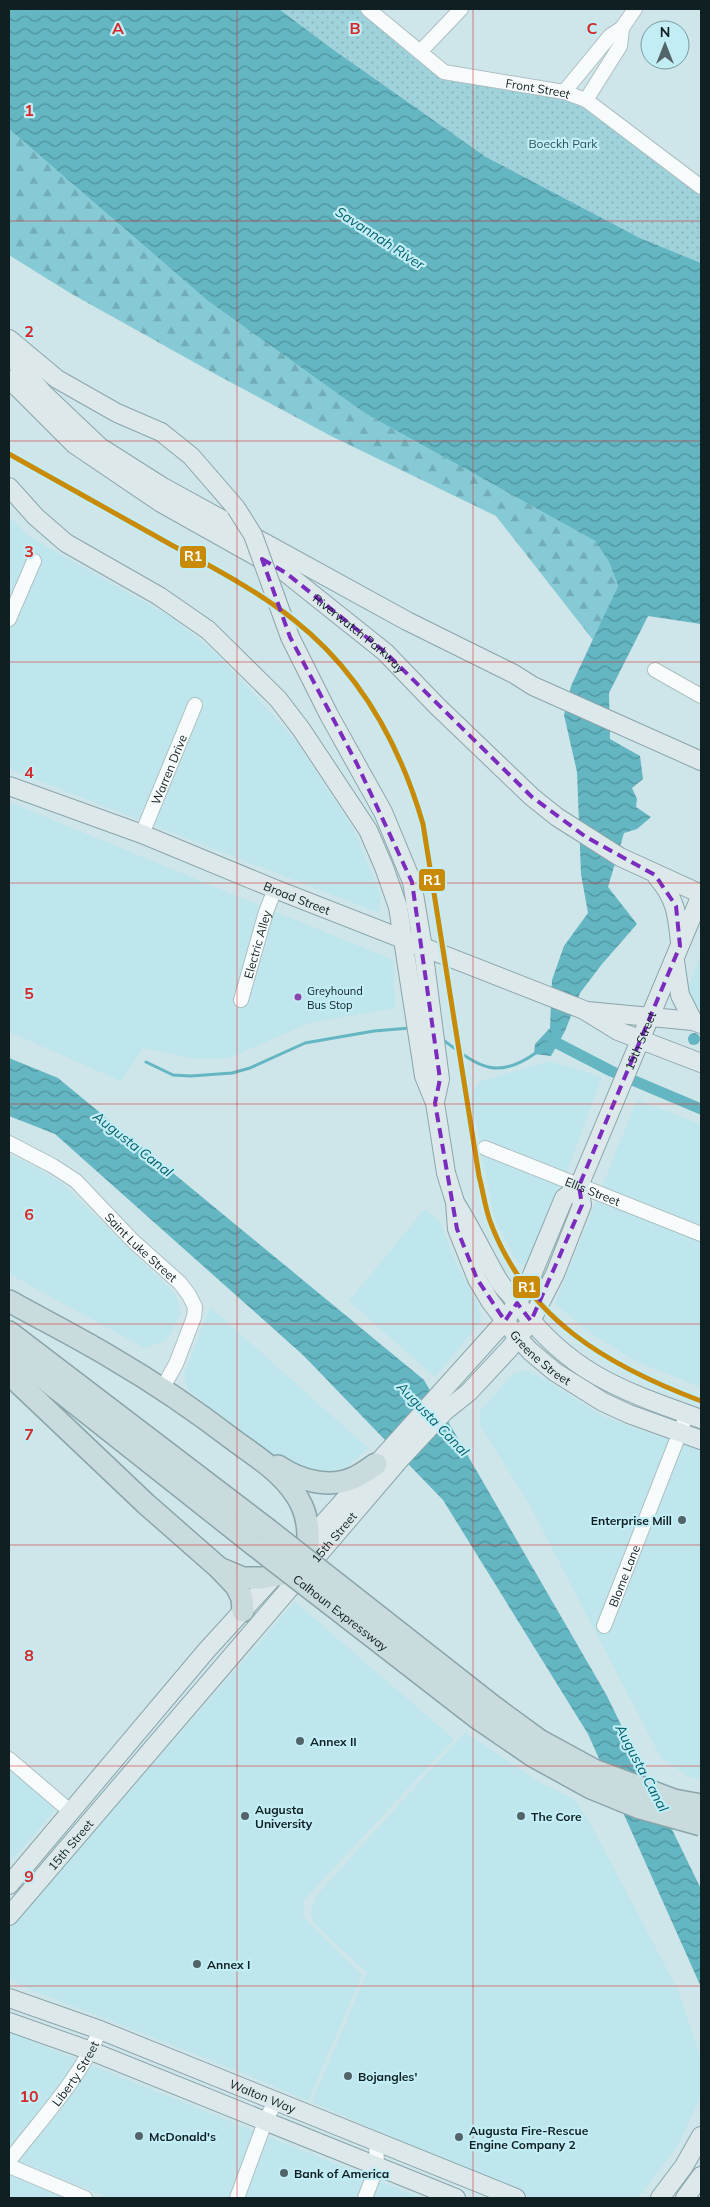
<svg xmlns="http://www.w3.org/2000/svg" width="710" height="2207" font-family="Mulish,sans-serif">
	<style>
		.built { fill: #bfe6ed }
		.forest { fill: url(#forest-firs) }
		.park { fill: url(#park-dots) }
		.water { fill: url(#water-waves) }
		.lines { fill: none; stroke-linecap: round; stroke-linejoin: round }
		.stream { stroke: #63b6c2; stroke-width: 3 }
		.canal { stroke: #63b6c2; stroke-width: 11 }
		.minor-casing { stroke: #adc0c2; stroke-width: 16 }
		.major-casing { stroke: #8aa5aa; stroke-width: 20 }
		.highway-casing { stroke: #8aa5aa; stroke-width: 24 }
		.minor { stroke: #f8fbfc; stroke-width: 14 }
		.major { stroke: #dce8ea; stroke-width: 18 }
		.highway { stroke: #c9dbdd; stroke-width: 21 }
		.major-bridge-casing { stroke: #8aa5aa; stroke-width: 20; stroke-linecap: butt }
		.highway-bridge-casing { stroke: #8aa5aa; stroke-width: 24; stroke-linecap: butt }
		.major-bridge { stroke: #dce8ea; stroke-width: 18 }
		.highway-bridge { stroke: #c9dbdd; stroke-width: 21 }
		.rail-1-casing { stroke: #c2edf5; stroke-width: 9 }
		.rail-1 { stroke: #c98b07; stroke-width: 5 }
		.marked { fill: none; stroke: #7b2cbf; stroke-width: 4; stroke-dasharray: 10 6; stroke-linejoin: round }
		.grid { fill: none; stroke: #d62828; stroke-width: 1; stroke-opacity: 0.55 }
		.bus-dot { fill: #8e44ad; stroke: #c2edf5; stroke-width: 2 }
		.poi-dot { fill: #526468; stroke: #c2edf5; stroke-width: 2 }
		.labels { text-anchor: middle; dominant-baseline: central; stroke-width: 4.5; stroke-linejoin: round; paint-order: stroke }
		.bus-label { font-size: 11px; fill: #0f1f22; stroke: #c2edf5; text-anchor: start }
		.street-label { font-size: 12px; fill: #0f1f22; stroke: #c2edf5 }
		.park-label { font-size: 12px; fill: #28565d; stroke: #c2edf5 }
		.poi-label { font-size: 12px; font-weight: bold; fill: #0f1f22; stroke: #c2edf5; text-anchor: start }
		.water-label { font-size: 14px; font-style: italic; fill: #05626e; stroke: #c2edf5 }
		.grid-label { font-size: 16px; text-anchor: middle; font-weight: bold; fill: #d62828; stroke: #c2edf5; stroke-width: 4.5; stroke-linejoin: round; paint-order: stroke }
		.line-badge { stroke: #c2edf5; stroke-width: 2 }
		.badge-label { font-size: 14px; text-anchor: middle; font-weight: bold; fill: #fff }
	</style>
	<defs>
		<pattern id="forest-firs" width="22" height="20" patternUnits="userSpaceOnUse" patternTransform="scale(1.25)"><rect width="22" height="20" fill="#85cad5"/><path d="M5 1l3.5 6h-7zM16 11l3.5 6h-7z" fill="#72adb7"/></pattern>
		<pattern id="park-dots" width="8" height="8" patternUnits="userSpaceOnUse" patternTransform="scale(1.25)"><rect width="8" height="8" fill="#9fd2db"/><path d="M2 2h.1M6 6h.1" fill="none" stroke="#88b4bc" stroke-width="1.8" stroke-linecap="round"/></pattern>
		<pattern id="water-waves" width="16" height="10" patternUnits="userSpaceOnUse" patternTransform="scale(1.25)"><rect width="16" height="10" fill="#63b6c2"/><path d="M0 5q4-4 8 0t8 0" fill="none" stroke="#50939d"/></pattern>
	</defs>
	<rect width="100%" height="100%" fill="#cee5e9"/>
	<g class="built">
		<path d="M9,516L28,536L173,618L220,657L296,741L354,830L381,896L379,913L9,769Z"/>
		<path d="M9,802L393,960L395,1008L309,1023L227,1059H196L143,1048L121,1081L9,1032Z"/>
		<path d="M701,953V1009L696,1007L687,998L688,988Z"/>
		<path d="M549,1061L602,1077L559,1193L527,1267L517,1262L494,1216L472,1100L473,1089L481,1081Z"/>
		<path d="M637,1099L701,1125V1387L635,1361L591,1333L555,1304Z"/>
		<path d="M9,1155L30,1164L63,1184L176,1295L181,1313L167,1340L145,1348L9,1274Z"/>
		<path d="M425,1209L440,1222L456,1264L477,1301L482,1320L435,1377L349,1301Z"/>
		<path d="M210,1307L368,1448L346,1468L325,1472H307L285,1465L188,1390L184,1374Z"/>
		<path d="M526,1370L546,1380L604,1417L701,1451V1780L688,1776L661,1758L528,1502L480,1425V1411L513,1374Z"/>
		<path d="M295,1602L454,1739L304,1900L303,1917L362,1975L308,2101L243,2073L27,1988L11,1980L9,1976V1928Z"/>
		<path d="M465,1732L537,1781L574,1799L589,1821L678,1990L701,2058V2096L678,2145L638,2198H532L312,2102L367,1973L316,1925L310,1913L317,1895Z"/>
		<path d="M9,1769L49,1802L55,1810L9,1863Z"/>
		<path d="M9,2032L421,2198H109L9,2157Z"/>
		<path d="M9,2175L65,2198H9Z"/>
	</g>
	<path class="forest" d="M9,129L208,301L366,414L595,541L609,562L618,586L593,640L496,516L331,436L217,375L70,293L9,255Z"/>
	<path class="park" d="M279,9H368L444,72L564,92L701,187V263L640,238L486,157L331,48Z"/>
	<g class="water">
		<path d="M9,9H279L331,48L486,157L640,238L701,263V624L648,616L609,693L610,739L640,756L643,779L632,788L637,799L636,807L651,817L637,829L624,833L608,887L637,924L602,964L580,993L565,1031L551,1056L534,1054L535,1044L550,1028L552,980L564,946L588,913L581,874L577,772L564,715L571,686L618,586L609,562L595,541L366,414L208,301L9,129Z"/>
		<circle cx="694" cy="1039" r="6"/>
		<path d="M9,1058L58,1078L424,1380L607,1696L701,1889V1987L588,1734L443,1500L303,1355L55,1134L9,1116Z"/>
	</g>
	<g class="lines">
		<g class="stream">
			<path d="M442,1039C478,1066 496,1082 537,1052"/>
			<path d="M146,1062L173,1075L191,1076L232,1073L250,1068L305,1043L374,1031L410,1028"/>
		</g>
		<path class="canal" d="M557,1034L553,1041L611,1071L701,1109"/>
		<defs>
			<g id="minor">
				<path id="s1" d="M368,9L444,72L564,92L586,100L701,187"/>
				<path d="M420,52L461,9"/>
				<path d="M564,92L610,36L622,28L635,9"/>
				<path d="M586,100L620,46L622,28"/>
				<path d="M9,619L34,561"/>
				<path d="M655,670L701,696"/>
				<path id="s2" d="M142,834L195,705"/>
				<path id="s3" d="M241,1000L266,912L275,889"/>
				<path id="s4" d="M9,1143L53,1166L76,1181L133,1241L180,1283L189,1295L195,1307L194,1317L176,1364L162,1389"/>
				<path id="s5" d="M485,1148L701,1234"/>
				<path id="s6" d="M604,1626L687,1414"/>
				<path d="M9,1759L71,1812"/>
				<path id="s7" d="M9,2161C41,2119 80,2079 100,2030"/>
				<path d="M9,2166L85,2198"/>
				<path d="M237,2198L265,2122L275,2102"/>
				<path d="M365,2198L377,2167L376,2141"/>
			</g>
			<g id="major">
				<path d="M9,339L57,379L117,413L161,432L191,456L236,508"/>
				<path d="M9,354L43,393L100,447L163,487L407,621L514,674L533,686L701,761"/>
				<path id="s8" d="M9,379L74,444L161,503L286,573L385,652L437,706L532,797L557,817L620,857L701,894"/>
				<path id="s9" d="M9,487L36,517L66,543L159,596L208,630L278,699L301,729L368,830L384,867L398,907L424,1076L435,1103L446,1173L455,1202L457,1229L477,1279L490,1301L518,1338L530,1351L555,1372L603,1402L629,1414L701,1440"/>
				<path d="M290,637L329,715L383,812L412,882L423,948L440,1079L435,1102"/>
				<path id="s10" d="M9,786L142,834L275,889L584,1010L618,1031L701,1063"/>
				<path d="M657,877C676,899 677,914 680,942"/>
				<path d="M675,961L680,995L693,1021"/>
				<path d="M587,1011L693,1021L701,1024"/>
				<path d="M456,1204C472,1229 484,1256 499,1281C504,1289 512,1296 518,1304C570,1374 623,1391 701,1419"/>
				<path id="s11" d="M303,1546L505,1321L527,1287L564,1198L579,1186L701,895"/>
				<path d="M9,1885L206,1651L278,1572"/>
				<path id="s12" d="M9,1916L402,1457L444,1412L469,1392L510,1348L531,1321L555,1274L582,1205L579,1186"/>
				<path id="s13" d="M9,1998L100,2030L516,2198"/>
				<path d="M9,2022L91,2051L456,2198"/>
				<path d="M660,2198L684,2166L701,2136"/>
				<path d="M685,2198L701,2176"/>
			</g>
			<g id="highway">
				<path d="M9,1301C43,1320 79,1338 112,1358C155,1383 196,1411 235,1441C260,1459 289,1477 302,1506C311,1526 308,1550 306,1570L261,1578H243L219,1568"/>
				<path d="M9,1332L266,1528"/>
				<path d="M9,1351L254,1545"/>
				<path d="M9,1374L146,1504L219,1568L236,1586L242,1598L243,1611"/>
				<path d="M278,1466C299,1480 328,1489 353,1478C361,1475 368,1469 376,1464"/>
			</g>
		</defs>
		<use href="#minor" class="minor-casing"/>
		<use href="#major" class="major-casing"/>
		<use href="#highway" class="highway-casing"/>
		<use href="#minor" class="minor"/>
		<use href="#major" class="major"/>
		<use href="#highway" class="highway"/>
		<defs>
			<path id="major-bridge" d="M236,508L253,535L290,637"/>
			<g id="highway-bridge">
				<path d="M266,1528L494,1707L539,1740L594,1770L674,1800L701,1805"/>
				<path id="s14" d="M254,1545L476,1717L533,1756L591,1788L640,1808L701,1825"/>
			</g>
		</defs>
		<use href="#major-bridge" class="major-bridge-casing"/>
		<use href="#highway-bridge" class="highway-bridge-casing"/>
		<use href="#major-bridge" class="major-bridge"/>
		<use href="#highway-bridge" class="highway-bridge"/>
		<defs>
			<path id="rail-1" d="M9,454C62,484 115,513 168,543C210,566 255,589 294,620C360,672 400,745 423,824L479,1176C483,1191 485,1207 490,1221C526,1319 608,1366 701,1401"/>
		</defs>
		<use href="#rail-1" class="rail-1-casing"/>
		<use href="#rail-1" class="rail-1"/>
	</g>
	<path class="marked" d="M262,559L286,573L385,652L532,797L586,837L655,875L676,906L680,946L579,1186L582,1205L531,1321L517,1303L505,1321L477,1279L457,1229L435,1103L440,1079L412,882L357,764L290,637Z"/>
	<path class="grid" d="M237,9V2198M473,9V2198M9,221H701M9,441H701M9,662H701M9,883H701M9,1104H701M9,1324H701M9,1545H701M9,1766H701M9,1986H701"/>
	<circle class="bus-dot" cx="298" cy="997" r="4.5"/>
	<g class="poi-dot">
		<circle cx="682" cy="1520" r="5"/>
		<circle cx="300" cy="1741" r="5"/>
		<circle cx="245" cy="1816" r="5"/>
		<circle cx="521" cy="1816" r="5"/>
		<circle cx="197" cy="1964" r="5"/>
		<circle cx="348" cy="2076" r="5"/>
		<circle cx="139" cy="2136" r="5"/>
		<circle cx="459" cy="2137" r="5"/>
		<circle cx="284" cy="2173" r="5"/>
	</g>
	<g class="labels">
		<g class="bus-label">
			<text x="307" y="991">Greyhound<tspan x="307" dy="14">Bus Stop</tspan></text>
		</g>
		<g class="street-label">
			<text stroke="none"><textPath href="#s1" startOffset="194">Front Street</textPath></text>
			<text stroke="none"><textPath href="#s8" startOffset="435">Riverwatch Parkway</textPath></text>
			<text stroke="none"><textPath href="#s2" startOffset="70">Warren Drive</textPath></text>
			<text stroke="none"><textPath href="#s10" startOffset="309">Broad Street</textPath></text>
			<text stroke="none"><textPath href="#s3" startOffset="58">Electric Alley</textPath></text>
			<text stroke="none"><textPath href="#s11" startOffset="616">15th Street</textPath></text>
			<text stroke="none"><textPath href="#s5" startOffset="116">Ellis Street</textPath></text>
			<text stroke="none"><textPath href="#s4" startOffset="170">Saint Luke Street</textPath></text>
			<text stroke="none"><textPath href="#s9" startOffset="1071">Greene Street</textPath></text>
			<text stroke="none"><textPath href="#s12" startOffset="499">15th Street</textPath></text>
			<text stroke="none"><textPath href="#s6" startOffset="54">Blome Lane</textPath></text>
			<text stroke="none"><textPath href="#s14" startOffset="110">Calhoun Expressway</textPath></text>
			<text stroke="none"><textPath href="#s12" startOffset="94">15th Street</textPath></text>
			<text stroke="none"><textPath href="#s7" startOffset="110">Liberty Street</textPath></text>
			<text stroke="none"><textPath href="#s13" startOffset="272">Walton Way</textPath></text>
		</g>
		<g class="park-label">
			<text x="563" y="143">Boeckh Park</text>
		</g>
		<g class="poi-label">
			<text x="672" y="1520" text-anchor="end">Enterprise Mill</text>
			<text x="310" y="1741">Annex II</text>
			<text x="255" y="1809">Augusta<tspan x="255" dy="14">University</tspan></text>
			<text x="531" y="1816">The Core</text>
			<text x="207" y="1964">Annex I</text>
			<text x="358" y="2076">Bojangles'</text>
			<text x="469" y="2130">Augusta Fire-Rescue<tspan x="469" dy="14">Engine Company 2</tspan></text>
			<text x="149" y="2136">McDonald's</text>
			<text x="294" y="2173">Bank of America</text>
		</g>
		<g class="water-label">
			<text transform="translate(380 238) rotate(33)">Savannah River</text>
			<text transform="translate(133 1144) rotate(38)">Augusta Canal</text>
			<text transform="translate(433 1419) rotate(46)">Augusta Canal</text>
			<text transform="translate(642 1768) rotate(62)">Augusta Canal</text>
		</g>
	</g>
	<g class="grid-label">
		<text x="118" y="34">A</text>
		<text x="355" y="34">B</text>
		<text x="592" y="34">C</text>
		<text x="29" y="116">1</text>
		<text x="29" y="337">2</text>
		<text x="29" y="557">3</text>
		<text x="29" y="778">4</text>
		<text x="29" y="999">5</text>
		<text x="29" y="1220">6</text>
		<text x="29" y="1440">7</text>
		<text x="29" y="1661">8</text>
		<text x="29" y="1882">9</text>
		<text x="29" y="2102">10</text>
	</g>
	<g class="line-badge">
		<rect x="179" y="545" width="28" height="24" rx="5" fill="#c98b07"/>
		<rect x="418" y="868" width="28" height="24" rx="5" fill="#c98b07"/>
		<rect x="512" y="1275" width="29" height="24" rx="5" fill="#c98b07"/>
	</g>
	<g class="badge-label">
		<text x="193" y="561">R1</text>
		<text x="432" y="885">R1</text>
		<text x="527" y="1292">R1</text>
	</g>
	<rect width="710" height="2207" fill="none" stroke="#0f1f22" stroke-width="20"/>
	<g transform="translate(665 45)"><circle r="24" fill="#c2edf5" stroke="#7a9ba1"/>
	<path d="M0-4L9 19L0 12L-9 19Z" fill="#526468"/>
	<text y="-8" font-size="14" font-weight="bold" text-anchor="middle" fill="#0f1f22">N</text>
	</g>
</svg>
